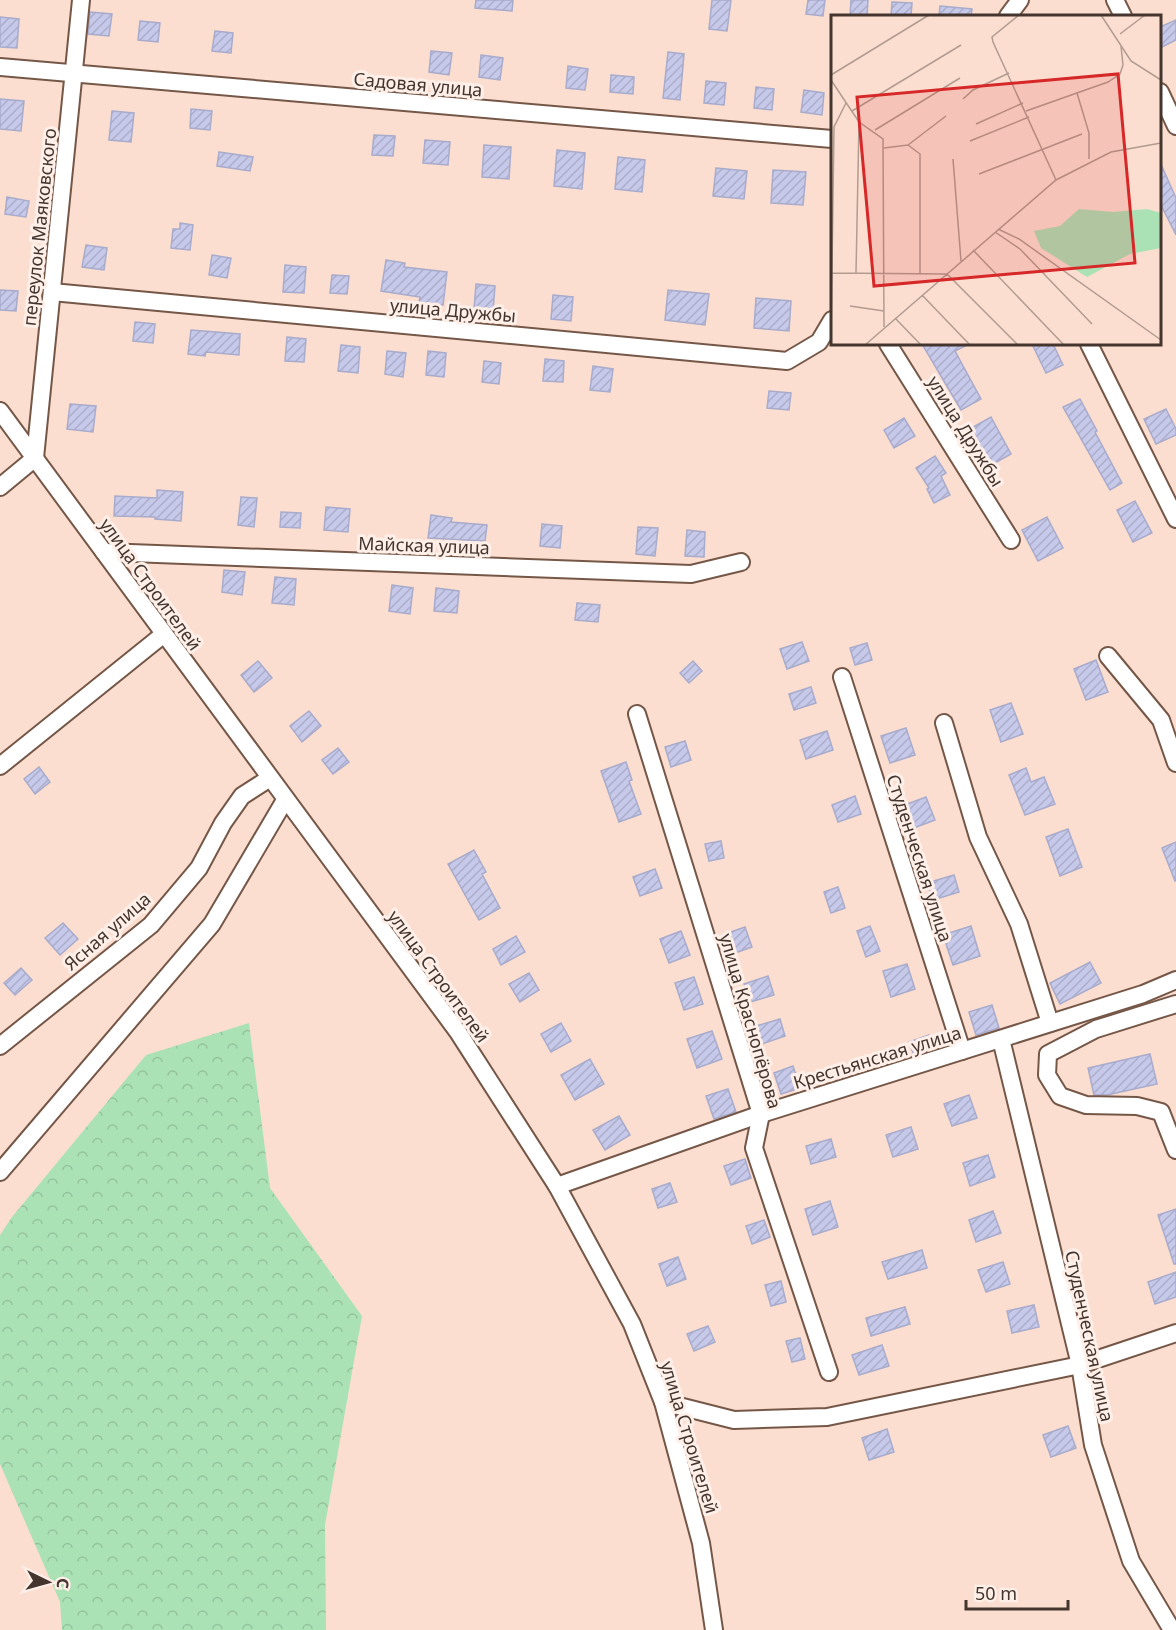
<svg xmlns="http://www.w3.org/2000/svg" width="1176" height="1630" font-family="'Noto Sans',sans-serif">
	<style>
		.forest { fill: url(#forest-crowns) }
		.building { fill: url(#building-hatch); stroke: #a8abcb; stroke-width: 1.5 }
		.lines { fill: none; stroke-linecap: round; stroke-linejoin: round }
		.minor-casing { stroke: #755748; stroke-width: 20 }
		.minor { stroke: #fff; stroke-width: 16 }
		.labels { text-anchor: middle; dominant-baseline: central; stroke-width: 6; stroke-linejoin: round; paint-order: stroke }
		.street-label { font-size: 18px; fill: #44362f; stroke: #feefe8 }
		.inset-road { fill: none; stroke: #b29b90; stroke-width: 1.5 }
		.view { fill: #d62828; fill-opacity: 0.15; stroke: #d62828; stroke-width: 3 }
		.inset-edge { fill: none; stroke: #44362f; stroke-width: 3 }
	</style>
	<defs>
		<pattern id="forest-crowns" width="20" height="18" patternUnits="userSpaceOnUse" patternTransform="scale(1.5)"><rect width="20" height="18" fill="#abe2b5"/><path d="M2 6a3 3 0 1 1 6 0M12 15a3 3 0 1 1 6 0" fill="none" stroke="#94c29c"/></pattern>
		<pattern id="building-hatch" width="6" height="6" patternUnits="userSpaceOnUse" patternTransform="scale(1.5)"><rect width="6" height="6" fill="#c6c9ea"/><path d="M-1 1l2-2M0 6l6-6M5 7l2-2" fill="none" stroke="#abadc9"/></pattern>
	</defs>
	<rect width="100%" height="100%" fill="#fbded0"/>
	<path class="forest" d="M249,1023L270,1188L362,1316L325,1525L326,1630H62L60,1602L0,1464V1235L12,1217L146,1055Z"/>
	<g class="building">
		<path d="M476,0H513L512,11L475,8Z"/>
		<path d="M712,0H731L727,31L709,29Z"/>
		<path d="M808,0H825L823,16L806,14Z"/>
		<path d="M851,0H868L867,16H850Z"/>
		<path d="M892,2L912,3L911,16H891Z"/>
		<path d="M940,6L972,9L971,16H939Z"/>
		<path d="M90,12L112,14L109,36L88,34Z"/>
		<path d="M0,17L19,19L17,48L0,47Z"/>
		<path d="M1176,20V40L1160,48V27Z"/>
		<path d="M140,21L160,23L158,42L138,40Z"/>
		<path d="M215,31L233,33L231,53L212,51Z"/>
		<path d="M431,51L452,53L449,75L429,72Z"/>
		<path d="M668,52L684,54L680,100L663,98Z"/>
		<path d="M481,55L503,58L500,80L479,77Z"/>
		<path d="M568,66L588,69L585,90L566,88Z"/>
		<path d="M611,75L634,77L633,94L610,92Z"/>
		<path d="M706,81L726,83L724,105L704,103Z"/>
		<path d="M756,87L774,89L772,110L754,108Z"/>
		<path d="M804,90L824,93L822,115L801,112Z"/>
		<path d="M0,99L24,101L21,131L0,129Z"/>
		<path d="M191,109L212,111L210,130L190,128Z"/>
		<path d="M112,111L134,113L131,142L109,140Z"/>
		<path d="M374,135L395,136L393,156L372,155Z"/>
		<path d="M425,140L450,142L448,165L423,163Z"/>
		<path d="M484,145L511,147L509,179L482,177Z"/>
		<path d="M557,150L585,153L582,189L554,186Z"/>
		<path d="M219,152L253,157L250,171L217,166Z"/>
		<path d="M618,157L645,160L642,192L615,189Z"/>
		<path d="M1160,162L1176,198V235L1160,203Z"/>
		<path d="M716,168L747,171L744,199L713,196Z"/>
		<path d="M773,170L806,172L803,205L771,203Z"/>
		<path d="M7,197L29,201L26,217L5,214Z"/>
		<path d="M180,223L193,225L190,250L171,248L173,229H180Z"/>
		<path d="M86,245L107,248L104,270L82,267Z"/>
		<path d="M212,255L231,258L227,278L209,275Z"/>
		<path d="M386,260L405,263L404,267L447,272L443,305L419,302L420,297L381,291Z"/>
		<path d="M285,265L306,267L304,293L283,292Z"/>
		<path d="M332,275L349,276L347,294L330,293Z"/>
		<path d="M476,284L495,286L493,311L474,309Z"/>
		<path d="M0,290L18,291L16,311L0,310Z"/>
		<path d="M668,290L709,294L705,325L665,320Z"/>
		<path d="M553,295L573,297L571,321L551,319Z"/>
		<path d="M756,298L791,301L789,331L754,328Z"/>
		<path d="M135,322L155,324L153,343L133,341Z"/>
		<path d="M191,330L240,334L239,355L206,352L205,356L188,354Z"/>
		<path d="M287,337L306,339L304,362L285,361Z"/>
		<path d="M922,344H969L955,351L981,399L961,410Z"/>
		<path d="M1032,344H1053L1063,365L1046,373Z"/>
		<path d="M341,345L360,347L358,373L338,371Z"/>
		<path d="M387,351L406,353L403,377L385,374Z"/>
		<path d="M428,351L446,353L444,377L426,375Z"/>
		<path d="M545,359L564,361L563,382L543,381Z"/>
		<path d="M484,361L501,363L499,384L482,382Z"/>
		<path d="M593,366L613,369L610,392L590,390Z"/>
		<path d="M769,391L791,393L789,410L767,408Z"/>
		<path d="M1080,399L1097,431L1095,432L1122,483L1110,490L1063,407Z"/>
		<path d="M70,404L96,406L93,432L67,429Z"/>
		<path d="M1166,409L1176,429V435L1156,444L1144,419Z"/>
		<path d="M991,417L1011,454L986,468L966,431Z"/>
		<path d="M904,418L915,436L894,448L884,430Z"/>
		<path d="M935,456L946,473L941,476L950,495L934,503L927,489L929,488L916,468Z"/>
		<path d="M157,490L183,492L181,521L155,519V517L114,516L115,496L157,498Z"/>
		<path d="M241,497L257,498L254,527L238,525Z"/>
		<path d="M1135,501L1152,533L1133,542L1117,510Z"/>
		<path d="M326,507L350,509L348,532L324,530Z"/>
		<path d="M281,512L301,513L300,528L280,527Z"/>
		<path d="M431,515L452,518L451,522L487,525L485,541L428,538Z"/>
		<path d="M1047,517L1063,548L1038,561L1022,530Z"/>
		<path d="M542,524L562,526L560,548L540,546Z"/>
		<path d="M638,527L658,528L655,556L636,554Z"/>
		<path d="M687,530L705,532L704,557L685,556Z"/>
		<path d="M224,570L245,572L242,595L222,592Z"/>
		<path d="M275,577L296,579L294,605L272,603Z"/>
		<path d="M392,585L413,588L410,614L389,611Z"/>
		<path d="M436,588L459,591L457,613L434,611Z"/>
		<path d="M577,603L600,605L598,622L575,620Z"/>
		<path d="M802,642L809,661L787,669L780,649Z"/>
		<path d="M867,643L872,660L855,665L850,648Z"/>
		<path d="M1096,660L1108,692L1086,700L1074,669Z"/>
		<path d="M258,661L272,678L254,692L241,675Z"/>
		<path d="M693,661L702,671L689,683L680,673Z"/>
		<path d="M811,687L816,703L794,710L789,694Z"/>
		<path d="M1011,703L1023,734L1001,742L990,710Z"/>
		<path d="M309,711L321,726L302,742L290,726Z"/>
		<path d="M906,728L915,755L890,763L881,736Z"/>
		<path d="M827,731L833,750L806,759L800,740Z"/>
		<path d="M685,741L691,760L671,767L665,747Z"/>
		<path d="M338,748L349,762L333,774L322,760Z"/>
		<path d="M626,762L632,780L629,781L641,814L619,822L601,771Z"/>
		<path d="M39,767L50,782L35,794L24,779Z"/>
		<path d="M1026,768L1031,782L1044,777L1055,804L1025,815L1009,775Z"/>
		<path d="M855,796L861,814L838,822L832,805Z"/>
		<path d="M926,797L935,820L911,829L902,806Z"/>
		<path d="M1068,829L1082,867L1060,876L1046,837Z"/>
		<path d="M721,841L724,858L709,861L705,844Z"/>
		<path d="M1176,842V881H1175L1162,848Z"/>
		<path d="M474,850L486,872L482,874L500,908L479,920L448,864Z"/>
		<path d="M655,869L662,888L640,896L633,877Z"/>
		<path d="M954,875L959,892L933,900L927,883Z"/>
		<path d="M838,887L845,908L831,913L824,892Z"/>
		<path d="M63,923L78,939L60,955L45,938Z"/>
		<path d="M870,926L880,951L866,957L857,931Z"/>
		<path d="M971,926L980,956L953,965L943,935Z"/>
		<path d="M745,927L752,947L735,953L728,933Z"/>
		<path d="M681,931L690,955L669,963L660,939Z"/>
		<path d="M516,936L525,952L501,965L493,949Z"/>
		<path d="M1090,962L1101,983L1060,1004L1050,983Z"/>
		<path d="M907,964L915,989L891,997L883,971Z"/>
		<path d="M21,968L32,980L15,995L4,983Z"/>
		<path d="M529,973L539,990L520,1002L509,984Z"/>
		<path d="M768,976L774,995L750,1002L744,984Z"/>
		<path d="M694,977L703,1004L684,1010L675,983Z"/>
		<path d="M992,1005L999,1028L976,1035L969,1012Z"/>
		<path d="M780,1019L785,1036L762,1044L756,1026Z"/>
		<path d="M561,1023L571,1041L551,1052L541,1034Z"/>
		<path d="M712,1031L722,1059L697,1068L687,1039Z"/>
		<path d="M929,1035L934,1049L914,1055L909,1042Z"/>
		<path d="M1150,1054L1157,1084L1107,1095H1094L1088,1068Z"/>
		<path d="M590,1059L604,1084L575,1100L561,1075Z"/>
		<path d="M793,1066L800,1088L781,1094L774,1073Z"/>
		<path d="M728,1089L736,1112L714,1119L706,1096Z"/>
		<path d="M969,1095L977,1118L952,1126L944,1104Z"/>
		<path d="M619,1116L630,1135L605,1150L593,1130Z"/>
		<path d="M911,1127L918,1149L893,1157L886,1135Z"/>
		<path d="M831,1139L836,1157L811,1164L806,1146Z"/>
		<path d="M988,1155L995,1177L970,1186L963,1163Z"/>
		<path d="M745,1159L751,1178L731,1185L724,1166Z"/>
		<path d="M670,1183L677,1202L658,1208L652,1189Z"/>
		<path d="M830,1201L838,1227L813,1235L805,1209Z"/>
		<path d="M1176,1209V1264H1174L1158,1215Z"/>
		<path d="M993,1211L1001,1233L976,1242L969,1220Z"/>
		<path d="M764,1220L770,1237L752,1244L746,1226Z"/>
		<path d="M922,1250L927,1268L888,1279L882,1262Z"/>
		<path d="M678,1257L686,1279L667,1286L659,1264Z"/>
		<path d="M1003,1262L1010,1284L986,1292L978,1270Z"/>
		<path d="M1176,1272V1297L1155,1304L1148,1282Z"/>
		<path d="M781,1281L786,1302L771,1306L765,1285Z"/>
		<path d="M1034,1305L1039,1327L1012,1333L1007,1311Z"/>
		<path d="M905,1307L910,1324L871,1336L866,1318Z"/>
		<path d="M708,1326L715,1342L694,1351L687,1334Z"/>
		<path d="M800,1338L805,1359L792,1362L786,1341Z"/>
		<path d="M882,1345L889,1366L859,1375L852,1355Z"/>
		<path d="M1068,1426L1076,1448L1051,1457L1043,1435Z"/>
		<path d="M887,1429L894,1452L869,1460L862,1438Z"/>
	</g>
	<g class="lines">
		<defs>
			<g id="minor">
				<path d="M1115,0L1123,16"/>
				<path d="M1008,16L1020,0"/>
				<path d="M0,67L832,139"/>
				<path d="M1160,92L1176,126"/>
				<path d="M52,292L787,361L819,342L832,320"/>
				<path d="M888,344L1011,540"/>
				<path d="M1089,344L1176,519"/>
				<path d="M0,411L458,1032L557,1186L632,1324L663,1402L701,1543L714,1630"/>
				<path d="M0,487L35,458L81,0"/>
				<path d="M104,552L691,574L741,562"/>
				<path d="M1108,656L1161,720L1176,763"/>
				<path d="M842,677L962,1051"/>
				<path d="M637,714L761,1114L754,1148L829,1372"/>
				<path d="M944,723L978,837L1019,924L1050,1023"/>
				<path d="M0,766L164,634"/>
				<path d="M1176,1004L1096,1029L1048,1054L1047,1075L1060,1096L1086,1105L1137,1106L1161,1112L1176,1150"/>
				<path d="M1001,1039L1080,1365L1093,1445L1131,1561L1172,1630"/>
				<path d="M0,1046L151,925L199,868L223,823L242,796L270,778"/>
				<path d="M0,1172L212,924L285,800"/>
				<path d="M557,1186L761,1114L1143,994L1176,980"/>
				<path d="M663,1402L734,1420L827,1417L1080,1365L1176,1333"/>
			</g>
		</defs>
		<use href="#minor" class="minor-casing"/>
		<use href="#minor" class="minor"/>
	</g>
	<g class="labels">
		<g class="street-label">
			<text transform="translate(418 84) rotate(5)">Садовая улица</text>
			<text transform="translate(39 227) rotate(-84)">переулок Маяковского</text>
			<text transform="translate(453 310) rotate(5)">улица Дружбы</text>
			<text transform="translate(966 431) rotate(58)">улица Дружбы</text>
			<text transform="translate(424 545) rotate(2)">Майская улица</text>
			<text transform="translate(151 584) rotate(54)">улица Строителей</text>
			<text transform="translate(920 858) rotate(72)">Студенческая улица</text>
			<text transform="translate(107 931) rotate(-41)">Ясная улица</text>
			<text transform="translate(439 976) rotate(54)">улица Строителей</text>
			<text transform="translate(751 1021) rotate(74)">улица Краснопёрова</text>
			<text transform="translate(877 1057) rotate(-17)">Крестьянская улица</text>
			<text transform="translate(1090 1336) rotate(78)">Студенческая улица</text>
			<text transform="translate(690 1437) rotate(73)">улица Строителей</text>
		</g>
	</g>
	<g transform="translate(831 15)">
		<rect width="330" height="330" fill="#fbded0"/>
		<path d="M248,194L282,197L316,194L330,198V233L299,239L256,262L210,233L203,216L229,211Z" fill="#abe2b5"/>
		<path class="inset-road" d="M188,0L161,22L162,27L225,165M270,0L300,46L330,65M289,19L314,0M0,60L98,0M0,65L28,107L52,124L53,312M246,78L258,118V144M132,84L142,75L178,58M21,96L130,30M195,96L277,67L289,59L292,50L290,31M145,109L192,88M44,115L129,63M139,126L198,102M77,130L115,101M53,133L77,130L89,139V258M122,144L130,246M148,159L251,119M167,214L188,224L330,325M164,217L189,234L261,309M142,235L233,330M1,258L116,259L187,330M25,258L28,107M91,280L139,330M19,291L53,296M64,303L90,330M0,320L3,112L15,88M34,330L225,165L280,137L330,128"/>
		<path class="view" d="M287,59L304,248L43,271L26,82Z"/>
		<rect width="330" height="330" class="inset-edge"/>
	</g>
	<g transform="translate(48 1582) rotate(95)" stroke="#feefe8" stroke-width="4.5" paint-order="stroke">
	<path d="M0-4.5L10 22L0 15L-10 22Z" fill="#44362f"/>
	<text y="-9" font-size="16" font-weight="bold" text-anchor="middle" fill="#44362f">С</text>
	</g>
	<path d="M966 1600v9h102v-9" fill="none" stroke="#44362f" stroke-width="3"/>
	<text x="975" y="1600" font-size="18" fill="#44362f" stroke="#feefe8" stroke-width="4.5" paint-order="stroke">50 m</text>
</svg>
